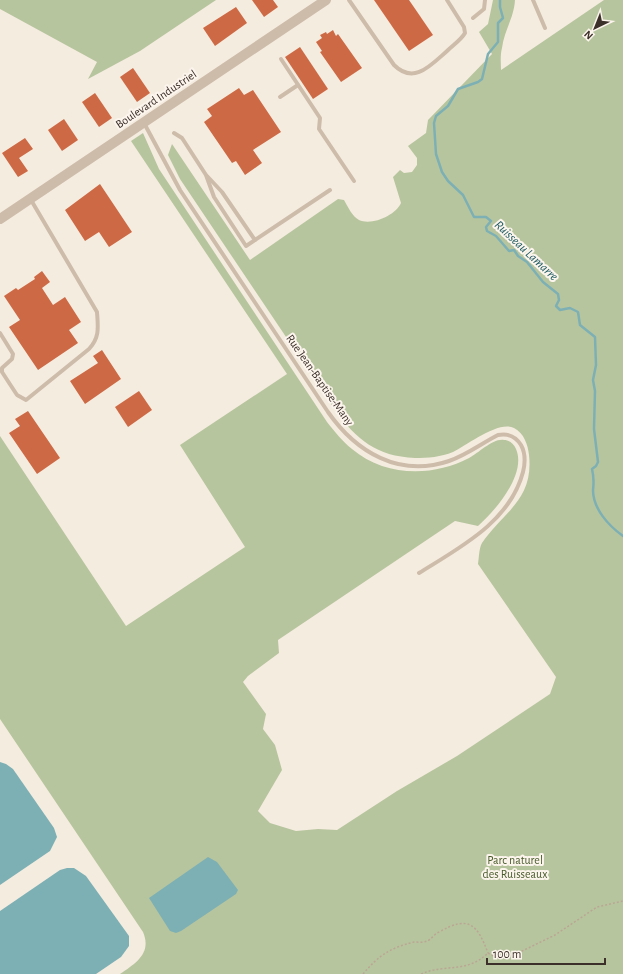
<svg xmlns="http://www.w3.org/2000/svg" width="623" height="974" font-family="'Alegreya Sans',sans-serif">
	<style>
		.green { fill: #b7c59e }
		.water { fill: #7db0b4 }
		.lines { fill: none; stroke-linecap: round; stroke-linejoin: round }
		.stream { stroke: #7db0b4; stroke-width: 2.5 }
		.building { fill: #cd6a45 }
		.path { stroke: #baa694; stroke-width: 1.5; stroke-dasharray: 2 2; stroke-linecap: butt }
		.service { stroke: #cebcaa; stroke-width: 4 }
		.tertiary { stroke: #cebcaa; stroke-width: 10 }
		.labels { text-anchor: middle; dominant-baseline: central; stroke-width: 4; stroke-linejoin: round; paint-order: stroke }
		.street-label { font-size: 12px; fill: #3c302a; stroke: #fcf5ed }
		.park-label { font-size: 12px; fill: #495c2c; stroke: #fcf5ed }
		.water-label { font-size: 13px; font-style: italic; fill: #1c5a61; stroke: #fcf5ed }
	</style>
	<rect width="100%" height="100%" fill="#f5ece0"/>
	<g class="green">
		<path d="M0,0H216L140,51L88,79L97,62L0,9Z"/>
		<path d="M493,0H515C514,18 504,31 502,48C500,55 501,64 501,70L604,0H623V974H120C136,963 152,953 143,932L0,719V436L126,626L245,547L180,445L287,374L131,141L143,133L159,169L327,422C335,432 342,441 352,449C385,477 433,477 469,458C479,453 493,438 504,440C509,440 514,444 516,449C527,474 495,511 478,526L455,521L278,640L279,653L248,676L243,682L266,714L263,729L275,745L282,770L258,811L270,823L296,831L318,829L337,830L397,791L457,756L550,694L556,677L478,564C479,558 479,548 482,543C503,512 534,500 529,455C528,445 524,433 514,428C499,420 467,445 453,452C441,457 428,458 415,458C376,456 357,440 335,410L180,179L168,155L172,144L250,260L338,199L344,200C348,207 352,216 359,220C372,226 396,215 401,203L393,177L400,170L404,173L412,172L417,165V158L408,146L426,133L428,120L492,54L479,32L488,24Z"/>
	</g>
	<g class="water">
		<path d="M0,762L6,764L13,769L54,828L57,837L50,851L0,885Z"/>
		<path d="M208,857L217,862L238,890L236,894L181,931L176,933L170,931L149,898Z"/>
		<path d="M67,868H74L86,876L129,936V946L121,957L96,974H0V911L60,870Z"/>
	</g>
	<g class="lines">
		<path class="stream" d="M500,0V7L503,18L498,23V42L488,54L482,79L478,82L458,89L448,106L436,116L434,123L436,154L442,172L448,181L463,195L474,217H486L491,221L486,227L487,231L496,236L509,251L514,250L518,256L527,262L543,282L558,294L559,300L556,306L560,310L570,308L578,312L580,325L595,337L596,365L593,380L595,391L594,429L598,462L596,466L592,469C594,477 594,482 593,490C593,509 609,526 623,536"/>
	</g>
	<g class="building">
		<path d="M252,0H273L278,7L264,17Z"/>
		<path d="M374,0H409L433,35L409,51Z"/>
		<path d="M236,7L247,23L215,46L203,28Z"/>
		<path d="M333,30L336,36L338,34L362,68L341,82L320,52L322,51L316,42L322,38L320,35L326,32L327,34Z"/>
		<path d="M300,47L328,89L313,99L285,57Z"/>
		<path d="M133,68L150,93L137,102L120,77Z"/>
		<path d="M239,88L244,95L253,90L281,132L253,150L262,163L245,175L236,161L232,163L204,122L212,116L207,109Z"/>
		<path d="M95,93L112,118L99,127L82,102Z"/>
		<path d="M64,119L78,140L62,151L48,130Z"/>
		<path d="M25,138L33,149L19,158L28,171L18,177L2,153Z"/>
		<path d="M100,184L132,232L109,247L99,232L85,241L65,210Z"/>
		<path d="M42,271L50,282L42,288L53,305L65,297L81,322L69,330L78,343L38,370L9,327L20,320L4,296L16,288L18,290L35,279L34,277Z"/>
		<path d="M102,350L121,379L85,404L70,381L98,363L93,356Z"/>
		<path d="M139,391L152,410L128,427L115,407Z"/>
		<path d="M28,411L60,458L37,474L9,433L20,426L15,419Z"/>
	</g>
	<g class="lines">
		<g class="path">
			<path d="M488,953L497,958L514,955L555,935L597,907L623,901"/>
			<path d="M363,974C379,955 390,948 414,942C418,942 423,943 427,941C431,940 434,934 439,932C469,915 477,924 488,953"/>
			<path d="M421,974C447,963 466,974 488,953"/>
		</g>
		<g class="service">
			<path d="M349,0L394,65C414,85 431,65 447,51C453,45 461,40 465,33L464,27L447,0"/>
			<path d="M533,0L545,28"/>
			<path d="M473,18L484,9L485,0"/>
			<path d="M281,59L320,118L319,129L354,181"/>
			<path d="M280,97L298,85"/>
			<path d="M144,123L180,190L328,412C356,452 399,478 449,461C467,455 482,443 498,435C508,433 516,437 521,445C526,454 525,464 523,472C510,522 459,548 419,573"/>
			<path d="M174,133L182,138L206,175L214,197L246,246L330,190"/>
			<path d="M207,176L222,192L255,240"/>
			<path d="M0,333L13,354L12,359L2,368V372L17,395L26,400L89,349C100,337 98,327 97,312L31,200"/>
		</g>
		<path class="tertiary" d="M0,219L326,0"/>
	</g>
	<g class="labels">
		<g class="street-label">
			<text transform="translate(156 99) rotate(-34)">Boulevard Industriel</text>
			<text transform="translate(320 380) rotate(55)">Rue Jean-Baptise-Many</text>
		</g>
		<g class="park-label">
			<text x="515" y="860">Parc naturel<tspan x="515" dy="14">des Ruisseaux</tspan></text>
		</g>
		<g class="water-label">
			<text transform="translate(526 251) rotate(43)">Ruisseau Lamarre</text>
		</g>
	</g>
	<g transform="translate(595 28) rotate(223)" stroke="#fcf5ed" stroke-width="3" paint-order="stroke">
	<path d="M0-3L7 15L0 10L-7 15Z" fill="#3c302a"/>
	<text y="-6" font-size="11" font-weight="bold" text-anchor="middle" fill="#3c302a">N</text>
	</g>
	<path d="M487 958v6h118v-6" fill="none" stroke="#3c302a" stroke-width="2"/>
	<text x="493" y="958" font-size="12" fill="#3c302a" stroke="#fcf5ed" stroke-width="3" paint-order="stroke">100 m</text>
</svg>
